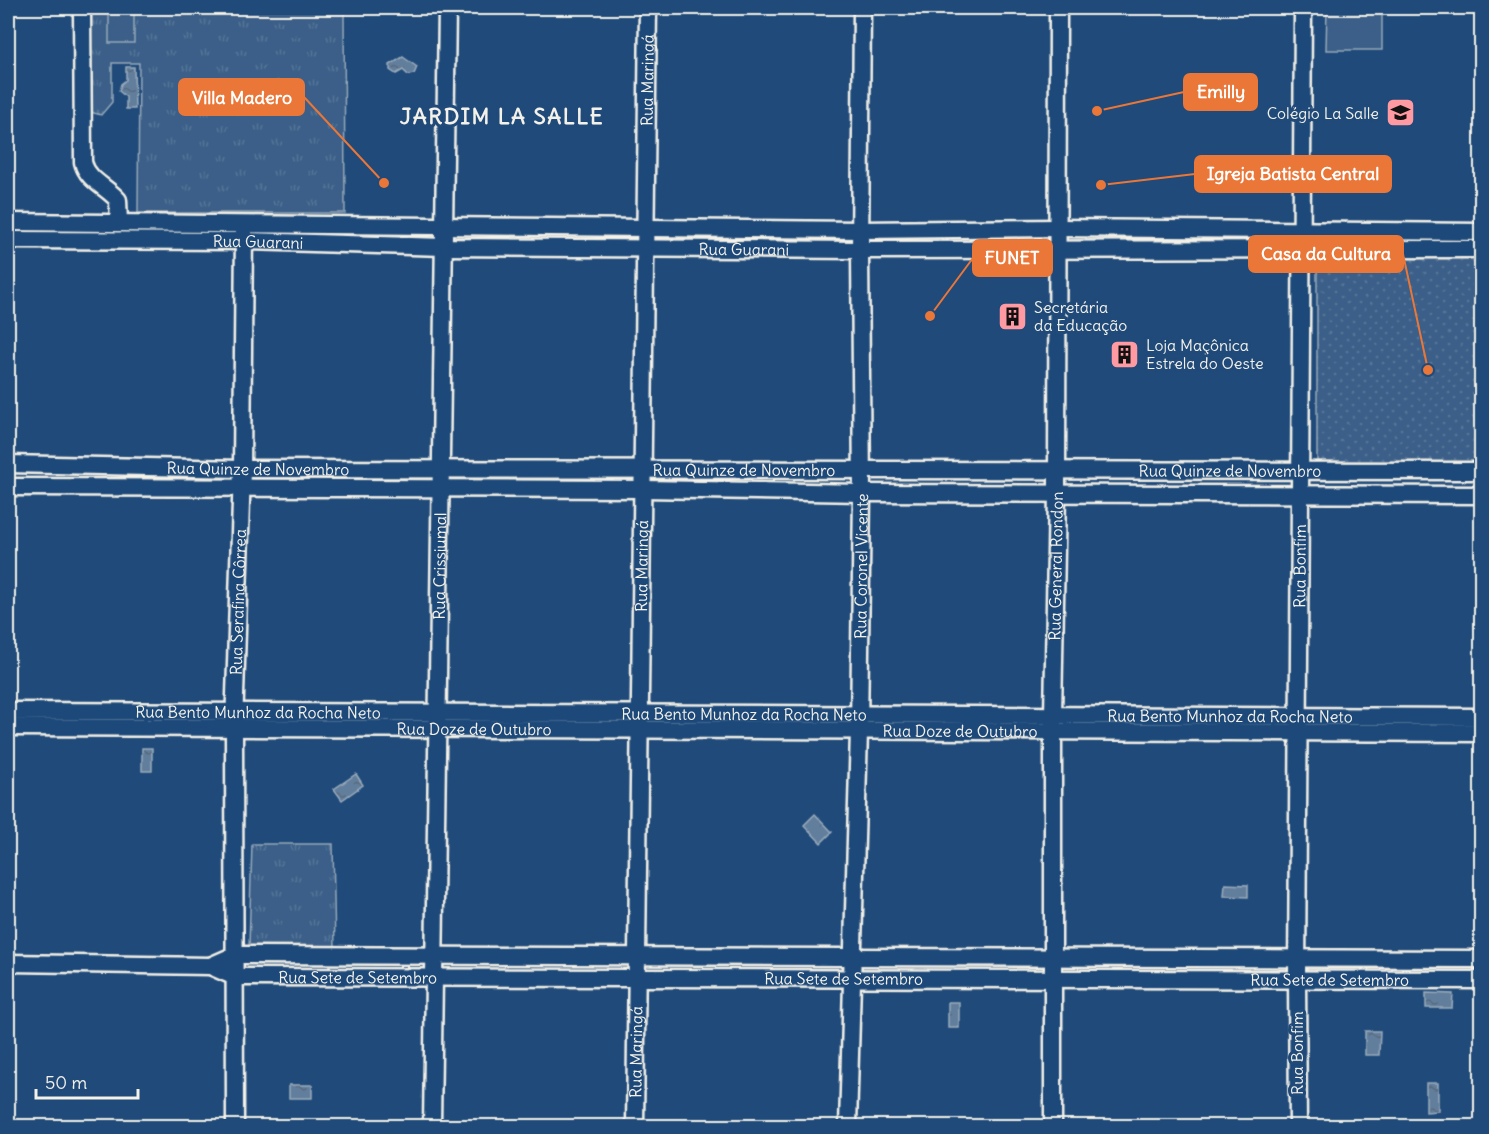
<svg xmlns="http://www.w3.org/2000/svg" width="1489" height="1134" font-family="Delius,sans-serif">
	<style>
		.grass { fill: url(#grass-tufts); stroke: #97a8b8; stroke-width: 1.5 }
		.park { fill: url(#park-dots); stroke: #97a8b8; stroke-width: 1.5 }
		.pitch { fill: #3a5f88; stroke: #97a8b8; stroke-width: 1.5 }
		.water { fill: url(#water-ripples); stroke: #9cacbb; stroke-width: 1.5 }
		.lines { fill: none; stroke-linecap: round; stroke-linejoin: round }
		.minor-casing { stroke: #f4f1e8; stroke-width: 21 }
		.minor { stroke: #1f4a7a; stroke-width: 16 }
		.labels { text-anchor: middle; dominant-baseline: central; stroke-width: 6; stroke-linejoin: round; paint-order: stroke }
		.street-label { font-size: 16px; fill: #f4f1e8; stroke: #1f4a7a }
		.poi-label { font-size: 16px; fill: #f4f1e8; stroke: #1f4a7a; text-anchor: start }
		.district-label { font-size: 22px; font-weight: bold; letter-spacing: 1.5px; fill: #f4f1e8; stroke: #1f4a7a }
		.leader { fill: none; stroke: #ea7738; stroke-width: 2 }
		.callout-dot { fill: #ea7738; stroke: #1f4a7a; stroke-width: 2 }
		.callout { fill: #ea7738; stroke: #ea7738; stroke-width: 2 }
		.callout-label { font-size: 18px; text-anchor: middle; font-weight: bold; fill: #fff }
	</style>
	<defs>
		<pattern id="grass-tufts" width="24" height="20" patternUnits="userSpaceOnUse" patternTransform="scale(1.5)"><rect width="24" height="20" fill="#3a5f88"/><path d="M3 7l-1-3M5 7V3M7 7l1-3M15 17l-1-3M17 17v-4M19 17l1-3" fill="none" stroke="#577699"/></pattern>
		<pattern id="park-dots" width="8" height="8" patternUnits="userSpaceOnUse" patternTransform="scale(1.5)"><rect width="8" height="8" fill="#3a5f88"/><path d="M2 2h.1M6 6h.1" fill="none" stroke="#577699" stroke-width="1.8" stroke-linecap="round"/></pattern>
		<pattern id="water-ripples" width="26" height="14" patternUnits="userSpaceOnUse" patternTransform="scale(1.5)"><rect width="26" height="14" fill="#627e9d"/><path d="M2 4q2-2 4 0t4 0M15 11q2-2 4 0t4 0" fill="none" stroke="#58687a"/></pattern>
	</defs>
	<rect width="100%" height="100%" fill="#1f4a7a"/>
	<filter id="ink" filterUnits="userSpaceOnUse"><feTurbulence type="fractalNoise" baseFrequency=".0167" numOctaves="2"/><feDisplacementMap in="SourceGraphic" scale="12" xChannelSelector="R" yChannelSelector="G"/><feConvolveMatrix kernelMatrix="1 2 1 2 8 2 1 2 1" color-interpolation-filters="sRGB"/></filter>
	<g filter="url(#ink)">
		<g class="grass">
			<path d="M8,8H13L12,150H8Z"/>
			<path d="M90,8H344L345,213H138L139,63H112V102L101,115L90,112Z"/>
			<path d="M252,844H333L335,949L249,947Z"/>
		</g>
		<path class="park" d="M1317,256L1481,257V462H1317Z"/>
		<g class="pitch">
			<rect x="109" y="8" width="25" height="35"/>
			<path d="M1327,8H1382V50H1326Z"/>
		</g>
		<g class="water">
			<path d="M403,57L417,67L414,74L408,75L403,70L396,74L390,70V65Z"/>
			<path d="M126,67H134L135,109H126V97L119,91L121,84L126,80Z"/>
			<rect x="142" y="748" width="10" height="23"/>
			<path d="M356,774L363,785L342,800L334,789Z"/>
			<path d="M815,814L832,832L821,843L804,825Z"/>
			<path d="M1225,884L1248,885V897L1224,896Z"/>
			<path d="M1426,993L1453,994L1452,1008H1426Z"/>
			<rect x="948" y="1002" width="11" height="26"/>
			<path d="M1365,1031H1380L1379,1055H1365Z"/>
			<path d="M1426,1083H1438V1111L1426,1112Z"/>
			<rect x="289" y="1085" width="23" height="13"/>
		</g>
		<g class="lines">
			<defs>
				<g id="minor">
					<path d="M82,8L83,162C87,180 107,187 118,200L119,223"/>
					<path d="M8,222L861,230L1058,228L1482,232"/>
					<path id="s1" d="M8,240L244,241L444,247L860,250L1482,249"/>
					<path id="s2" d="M8,464L242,469L1482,471"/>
					<path d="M8,487L644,489L862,493L1482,495"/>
					<path id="s3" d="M8,711L1482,717"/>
					<path id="s4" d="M8,727L1482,733"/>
					<path id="s5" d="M8,963L210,966L235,977L1482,980"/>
					<path d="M210,966L235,955L1482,959"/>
					<path id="s6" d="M235,1126L234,728L242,469L244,230"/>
					<path id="s7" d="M432,1126L447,8"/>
					<path id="s8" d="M635,1126L648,8"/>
					<path id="s9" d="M848,1126L859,731L862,493L860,253L862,8"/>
					<path id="s10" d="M1053,1126V716L1057,493L1058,8"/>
					<path id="s11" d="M1298,1126L1297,979L1303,8"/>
				</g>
			</defs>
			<use href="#minor" class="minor-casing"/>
			<use href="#minor" class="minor"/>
		</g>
	</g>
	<defs>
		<symbol id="school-square" viewBox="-11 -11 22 22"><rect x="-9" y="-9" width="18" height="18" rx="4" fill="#ff9aa2" stroke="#1f4a7a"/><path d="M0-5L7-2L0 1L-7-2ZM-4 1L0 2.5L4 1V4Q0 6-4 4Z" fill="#111"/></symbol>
		<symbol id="building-square" viewBox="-11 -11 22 22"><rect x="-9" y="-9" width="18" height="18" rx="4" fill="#ff9aa2" stroke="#1f4a7a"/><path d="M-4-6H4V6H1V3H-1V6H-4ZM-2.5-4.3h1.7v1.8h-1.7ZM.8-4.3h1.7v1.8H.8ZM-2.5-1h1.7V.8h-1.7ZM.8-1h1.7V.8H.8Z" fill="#111"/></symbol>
	</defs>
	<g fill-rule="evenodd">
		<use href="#school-square" x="1384" y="96" width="33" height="33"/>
		<use href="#building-square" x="996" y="300" width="33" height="33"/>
		<use href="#building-square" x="1108" y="338" width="33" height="33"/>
	</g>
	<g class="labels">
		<g class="street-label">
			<text stroke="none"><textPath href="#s8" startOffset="1046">Rua Maringá</textPath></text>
			<text stroke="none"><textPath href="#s1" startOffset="250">Rua Guarani</textPath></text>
			<text stroke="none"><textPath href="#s1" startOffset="736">Rua Guarani</textPath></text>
			<text stroke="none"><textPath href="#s2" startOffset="250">Rua Quinze de Novembro</textPath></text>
			<text stroke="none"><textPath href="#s2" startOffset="736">Rua Quinze de Novembro</textPath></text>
			<text stroke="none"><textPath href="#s2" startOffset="1222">Rua Quinze de Novembro</textPath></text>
			<text stroke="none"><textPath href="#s7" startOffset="560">Rua Crissiumal</textPath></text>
			<text stroke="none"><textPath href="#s8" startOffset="560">Rua Maringá</textPath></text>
			<text stroke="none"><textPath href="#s9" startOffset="560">Rua Coronel Vicente</textPath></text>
			<text stroke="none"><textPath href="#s10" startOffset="560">Rua General Rondon</textPath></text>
			<text stroke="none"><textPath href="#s11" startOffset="560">Rua Bonfim</textPath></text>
			<text stroke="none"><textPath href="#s6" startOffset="524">Rua Serafina Côrrea</textPath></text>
			<text stroke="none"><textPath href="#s3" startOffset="250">Rua Bento Munhoz da Rocha Neto</textPath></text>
			<text stroke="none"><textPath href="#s3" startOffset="736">Rua Bento Munhoz da Rocha Neto</textPath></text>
			<text stroke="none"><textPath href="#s3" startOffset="1222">Rua Bento Munhoz da Rocha Neto</textPath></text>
			<text stroke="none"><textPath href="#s4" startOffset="466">Rua Doze de Outubro</textPath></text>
			<text stroke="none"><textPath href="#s4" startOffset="952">Rua Doze de Outubro</textPath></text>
			<text stroke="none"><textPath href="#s5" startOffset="352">Rua Sete de Setembro</textPath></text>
			<text stroke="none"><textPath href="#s5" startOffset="838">Rua Sete de Setembro</textPath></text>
			<text stroke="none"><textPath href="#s5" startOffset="1324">Rua Sete de Setembro</textPath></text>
			<text stroke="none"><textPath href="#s8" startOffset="74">Rua Maringá</textPath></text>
			<text transform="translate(1297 1053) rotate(-90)">Rua Bonfim</text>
		</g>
		<g class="poi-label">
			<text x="1379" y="113" text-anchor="end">Colégio La Salle</text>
			<text x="1034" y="307">Secretária<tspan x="1034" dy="18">da Educação</tspan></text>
			<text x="1146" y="345">Loja Maçônica<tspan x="1146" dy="18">Estrela do Oeste</tspan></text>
		</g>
		<g class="district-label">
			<text x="502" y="116">JARDIM LA SALLE</text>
		</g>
	</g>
	<path class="leader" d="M1097 111L1184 92M384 183L304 97M1101 185L1195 174M1428 370L1403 254M930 316L973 258"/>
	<g class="callout-dot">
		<circle cx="1097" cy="111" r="6"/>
		<circle cx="384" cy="183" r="6"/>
		<circle cx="1101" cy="185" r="6"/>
		<circle cx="1428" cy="370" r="6"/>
		<circle cx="930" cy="316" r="6"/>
	</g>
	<g class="callout">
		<rect x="1184" y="74" width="73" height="36" rx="6"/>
		<rect x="179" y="79" width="125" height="36" rx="6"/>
		<rect x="1195" y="156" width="196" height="36" rx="6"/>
		<rect x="1249" y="236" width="154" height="36" rx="6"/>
		<rect x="973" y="240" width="79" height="36" rx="6"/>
	</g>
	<g class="callout-label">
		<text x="1221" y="98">Emilly</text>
		<text x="242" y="104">Villa Madero</text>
		<text x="1293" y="180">Igreja Batista Central</text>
		<text x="1326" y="260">Casa da Cultura</text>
		<text x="1012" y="264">FUNET</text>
	</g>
	<rect width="1489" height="1134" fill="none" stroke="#1f4a7a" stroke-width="30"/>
	<rect x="15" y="15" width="1459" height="1104" fill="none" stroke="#f4f1e8" stroke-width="2" filter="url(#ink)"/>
	<path d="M36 1089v9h102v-9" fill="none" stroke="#f4f1e8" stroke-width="3"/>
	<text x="45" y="1089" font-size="18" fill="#f4f1e8" stroke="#1f4a7a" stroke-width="4.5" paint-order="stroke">50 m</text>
</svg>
